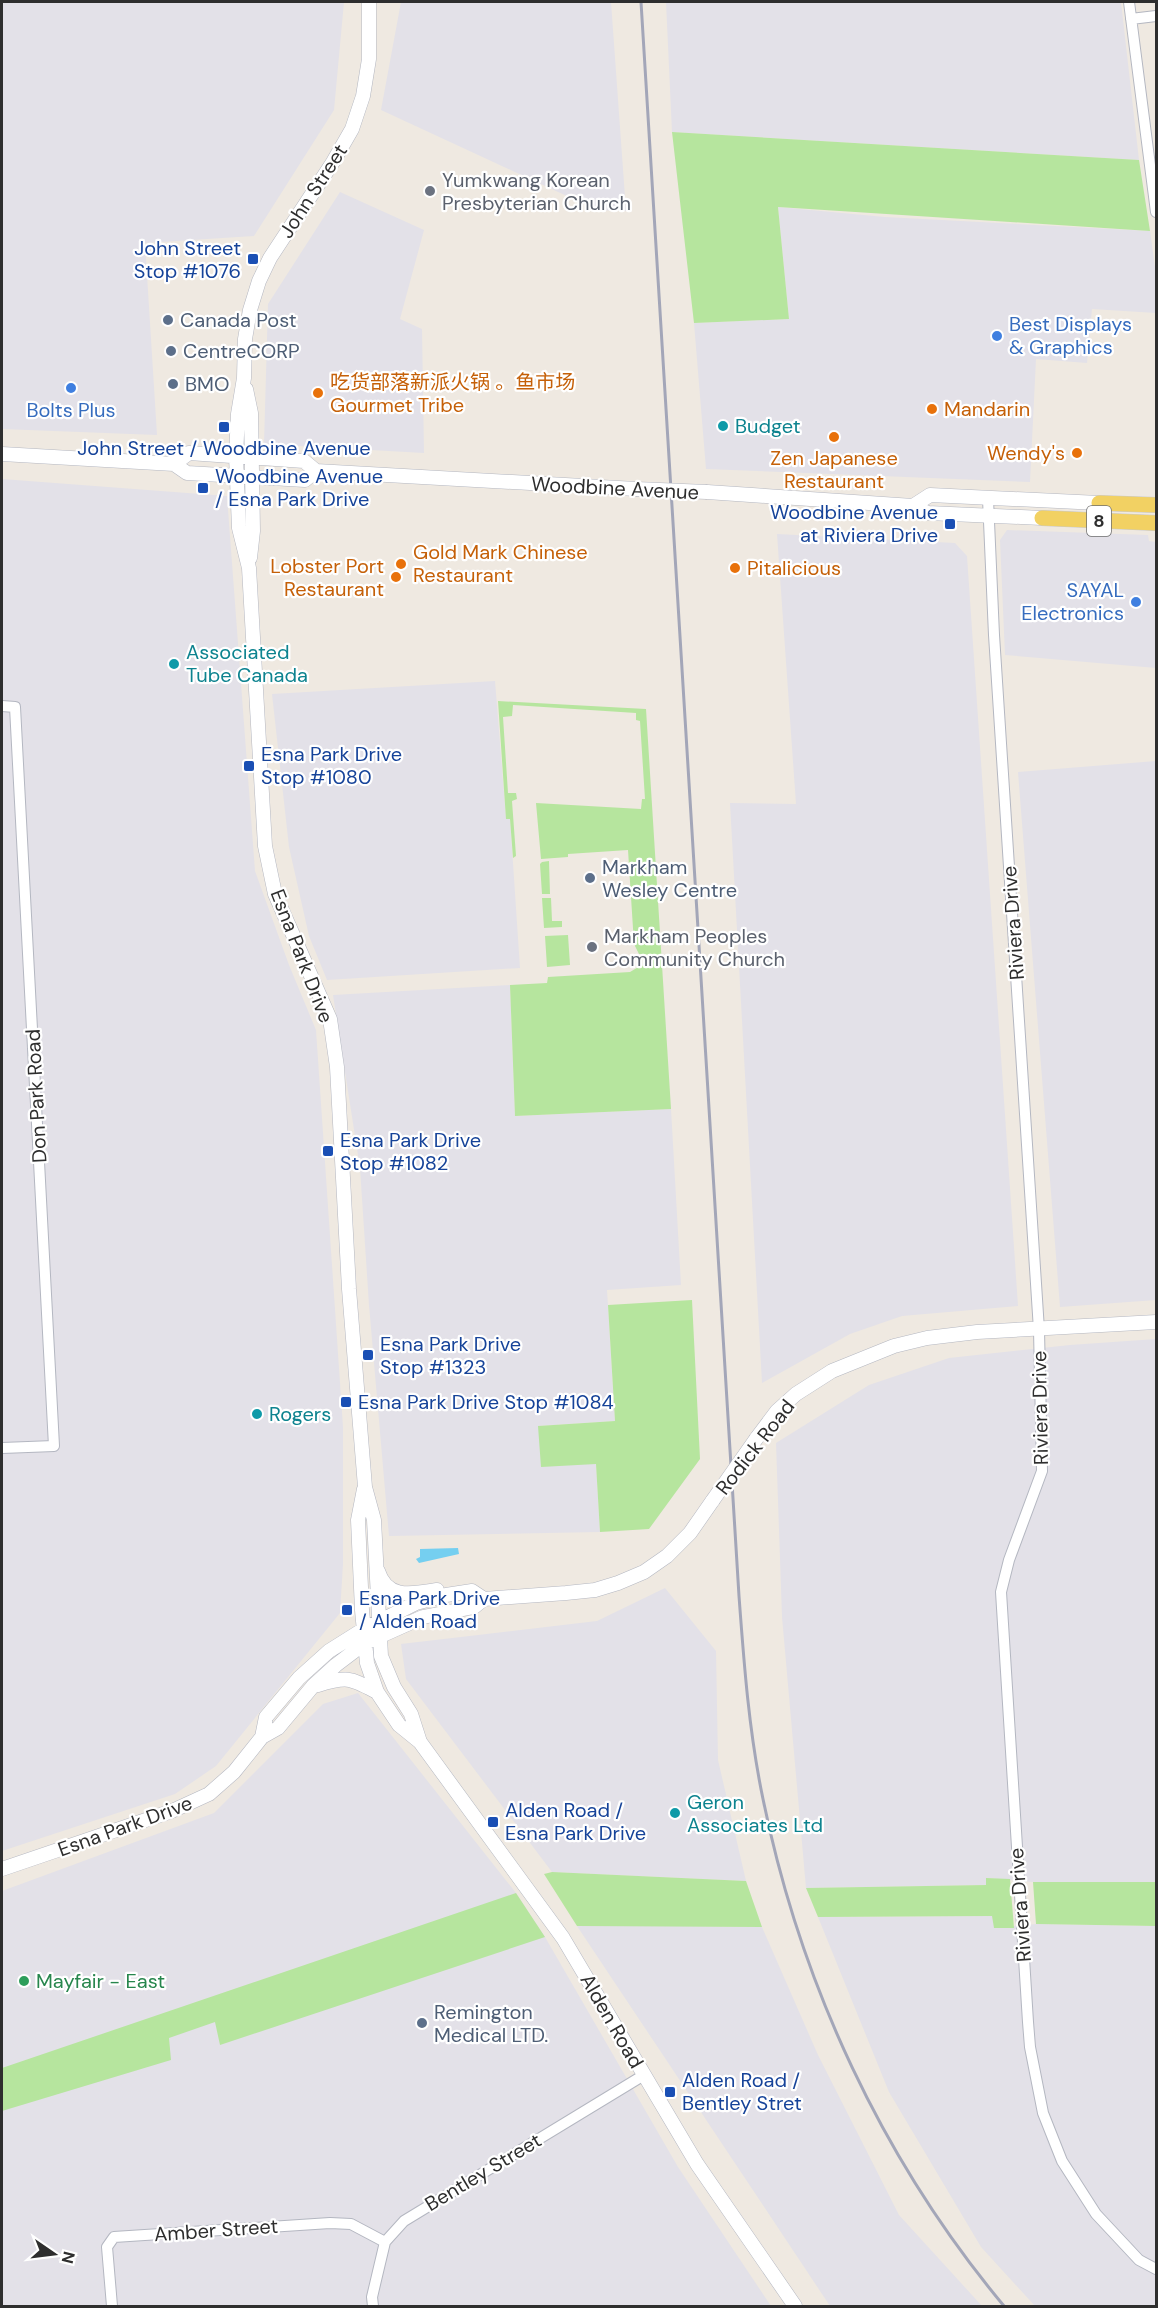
<svg xmlns="http://www.w3.org/2000/svg" width="1158" height="2308" font-family="'DM Sans','Noto Sans SC',sans-serif">
<style>
.industrial{fill:#e3e1e8}
.green{fill:#b6e59e}
.water{fill:#75cff0}
.lines{fill:none;stroke-linecap:round;stroke-linejoin:round}
.street-casing{stroke:#b4b7c1;stroke-width:12}
.secondary-casing{stroke:#b4b7c1;stroke-width:15}
.primary-casing{stroke:#c9c9c9;stroke-width:16}
.street{stroke:#fff;stroke-width:10}
.secondary{stroke:#fff;stroke-width:14}
.primary{stroke:#f2d163;stroke-width:15}
.rail{stroke:#a3a6b8;stroke-width:3}
.secondary-bridge-casing{stroke:#b4b7c1;stroke-width:15;stroke-linecap:butt}
.secondary-bridge{stroke:#fff;stroke-width:14}
.worship-dot{fill:#6b7280;stroke:#fff;stroke-width:2}
.transit-dot{fill:#1a4fb4;stroke:#fff;stroke-width:2}
.service-dot{fill:#5c6f8a;stroke:#fff;stroke-width:2}
.shop-dot{fill:#3f7fe0;stroke:#fff;stroke-width:2}
.food-dot{fill:#e8710a;stroke:#fff;stroke-width:2}
.culture-dot{fill:#0f9aa8;stroke:#fff;stroke-width:2}
.leisure-dot{fill:#2e9e5b;stroke:#fff;stroke-width:2}
.labels{text-anchor:middle;dominant-baseline:central;stroke-width:4.5;stroke-linejoin:round;paint-order:stroke}
.shield{fill:#fff;stroke:#6d6d6d;stroke-width:1.5}
.shield-label{font-size:18px;font-weight:bold;fill:#2e2e2e}
.worship-label{font-size:20px;fill:#5b616d;stroke:#fff;text-anchor:start}
.street-label{font-size:20px;fill:#2e2e2e;stroke:#fff}
.transit-label{font-size:20px;fill:#164399;stroke:#fff;text-anchor:start}
.service-label{font-size:20px;fill:#4e5e75;stroke:#fff;text-anchor:start}
.shop-label{font-size:20px;fill:#366cbe;stroke:#fff;text-anchor:start}
.food-label{font-size:20px;fill:#c56008;stroke:#fff;text-anchor:start}
.culture-label{font-size:20px;fill:#0d838f;stroke:#fff;text-anchor:start}
.leisure-label{font-size:20px;fill:#27864d;stroke:#fff;text-anchor:start}
</style>
<rect width="100%" height="100%" fill="#efe9e1"/>
<path class="industrial" d="M2,2H344L334,110L254,236L145,243L157,435L2,429Z
M401,2H611L626,211L597,210L381,110Z
M666,2H1121L1139,160L672,132Z
M340,192L424,230L400,319L422,329L424,453L264,444L268,304Z
M778,207L885,217L1150,231L1156,274V313L1092,309L1087,363L1036,359L1030,482L706,469L694,323L789,319Z
M2,479L227,496L255,871L289,965L316,1030L343,1427V1564L340,1613L216,1766L175,1794L2,1851Z
M1007,530L1148,535L1149,541L1156,542V668L1005,655L1000,540Z
M777,534L955,543L967,556L1018,1306L902,1316L850,1334L762,1383L730,803L796,804Z
M495,681L506,818H510L520,968L327,980L309,936L289,847L272,694Z
M1156,761V1300L1060,1307L1018,772Z
M510,985L515,1116L671,1109L681,1285L607,1290L615,1421L538,1426L596,1463L600,1532L389,1536L369,1305L360,1168L333,995Z
M1156,1339V1882H1033L987,1878V1885L806,1888L782,1617L776,1443L869,1385L949,1358L1070,1345Z
M665,1588L716,1651L718,1760L746,1881L552,1872L406,1679L401,1644L597,1621Z
M358,1693L516,1893L545,1937L678,2167L771,2306H2V1891L214,1813L323,1704Z
M993,1916L995,1928L1036,1924L1156,1926V2306H1035L981,2247L889,2092L818,1917Z
M605,1925L762,1927L818,2055L899,2215L982,2306H830L577,1926Z"/>
<path class="green" d="M672,132L1139,160L1150,231L778,207L789,319L694,323Z
M498,701L646,709L671,1109L515,1116L510,985L547,983L548,977L630,972L640,966L649,965V955L639,954L634,944L628,850L568,854V857L541,859L536,803L641,809L642,799H645L640,721L636,720V713L513,705L512,716L503,717L508,793H516L517,799L512,801L516,856L513,858L510,819H506Z
M549,861L550,894H542L540,864L542,862Z
M542,898H551L552,921H562V927L544,928Z
M568,935L570,965L547,967L545,936Z
M692,1300L700,1459L649,1529L600,1532L596,1464L541,1467L538,1426L615,1421L608,1305Z
M552,1872L746,1881L762,1927L577,1926L544,1874Z
M986,1878L1010,1879L1014,1928H994L992,1916L818,1917L806,1888L986,1885Z
M1033,1882H1156V1926L1036,1924Z
M516,1893L545,1937L220,2045L215,2022L169,2038L171,2060L2,2111V2068Z"/>
<path class="water" d="M458,1548L459,1554L419,1563L416,1559L420,1557V1549Z"/>
<g class="lines">
<g class="street-casing">
<path id="street" d="M1129,2L1156,212
M1131,19L1156,16
M988,499L994,635L1039,1330L1042,1471L1009,1560L1001,1592L1028,2022L1030,2047L1043,2113L1062,2161L1096,2214L1139,2260L1156,2269
M2,706L15,707L54,1446L2,1448
M112,2306L107,2247L114,2237L330,2223L351,2224L385,2242
M373,2306L372,2297L385,2242L404,2221L644,2075"/>
</g>
<g class="secondary-casing">
<path id="secondary" d="M369,2V59L363,96L352,129L333,162L270,258L259,281L250,310L245,339L244,378L238,414L236,456L239,528L249,568L265,846L275,894L330,1019L337,1067L349,1289L365,1487L374,1520L381,1656L394,1687L411,1714L420,1742
M246,389L251,413L253,531L250,558
M2,454L174,464L187,473L305,480L316,471
M174,464L189,453L304,461L316,471L636,489
M707,492L913,506L928,513L1042,518
M913,506L930,495L1099,503
M756,1439L777,1411L796,1394L832,1371L894,1346L927,1338L977,1332L1156,1322
M364,1489L358,1520L362,1610L367,1663L377,1692L399,1725L420,1742L563,1938L697,2164L795,2306
M378,1571C387,1600 412,1594 437,1590
M318,1685C348,1676 350,1678 377,1692
M262,1737L266,1717L299,1678L329,1651L364,1629L416,1603L446,1595L472,1591L484,1599L566,1593L595,1590L618,1583L644,1572L667,1556L690,1533L713,1500
M2,1869L172,1811L209,1794L234,1772L262,1737L278,1728L313,1686L336,1665L365,1643L423,1617L474,1607L484,1599"/>
</g>
<g class="primary-casing">
<path id="primary" d="M1099,503L1156,505
M1042,518L1156,523"/>
</g>
<use href="#street" class="street"/>
<use href="#secondary" class="secondary"/>
<use href="#primary" class="primary"/>
<path class="rail" d="M641,2L739,1596C744,1664 749,1732 763,1799C801,1985 883,2161 1004,2306"/>
<g class="secondary-bridge-casing">
<path id="secondary-bridge" d="M636,489L707,492
M713,1500L756,1439"/>
</g>
<use href="#secondary-bridge" class="secondary-bridge"/>
</g>
<g class="worship-dot">
<circle cx="430" cy="191" r="6"/>
<circle cx="592" cy="947" r="6"/>
</g>
<g class="transit-dot">
<rect x="247" y="253" width="12" height="12" rx="3"/>
<rect x="218" y="421" width="12" height="12" rx="3"/>
<rect x="197" y="482" width="12" height="12" rx="3"/>
<rect x="944" y="518" width="12" height="12" rx="3"/>
<rect x="243" y="760" width="12" height="12" rx="3"/>
<rect x="322" y="1145" width="12" height="12" rx="3"/>
<rect x="362" y="1349" width="12" height="12" rx="3"/>
<rect x="340" y="1396" width="12" height="12" rx="3"/>
<rect x="341" y="1604" width="12" height="12" rx="3"/>
<rect x="487" y="1816" width="12" height="12" rx="3"/>
<rect x="664" y="2086" width="12" height="12" rx="3"/>
</g>
<g class="service-dot">
<circle cx="168" cy="320" r="6"/>
<circle cx="171" cy="351" r="6"/>
<circle cx="173" cy="384" r="6"/>
<circle cx="590" cy="878" r="6"/>
<circle cx="422" cy="2023" r="6"/>
</g>
<g class="shop-dot">
<circle cx="997" cy="336" r="6"/>
<circle cx="71" cy="388" r="6"/>
<circle cx="1136" cy="602" r="6"/>
</g>
<g class="food-dot">
<circle cx="318" cy="393" r="6"/>
<circle cx="932" cy="409" r="6"/>
<circle cx="834" cy="437" r="6"/>
<circle cx="1077" cy="453" r="6"/>
<circle cx="401" cy="564" r="6"/>
<circle cx="735" cy="568" r="6"/>
<circle cx="396" cy="577" r="6"/>
</g>
<g class="culture-dot">
<circle cx="723" cy="426" r="6"/>
<circle cx="174" cy="664" r="6"/>
<circle cx="257" cy="1414" r="6"/>
<circle cx="675" cy="1813" r="6"/>
</g>
<circle class="leisure-dot" cx="24" cy="1981" r="6"/>
<g class="labels">
<rect class="shield" x="1087" y="506" width="24" height="30" rx="4.5"/>
<g class="shield-label">
<text x="1099" y="521">8</text>
</g>
<g class="worship-label">
<text x="442" y="180">Yumkwang Korean<tspan x="442" dy="23">Presbyterian Church</tspan></text>
<text x="604" y="936">Markham Peoples<tspan x="604" dy="23">Community Church</tspan></text>
</g>
<g class="street-label">
<text transform="translate(313 191) rotate(-57)">John Street</text>
<text transform="translate(615 488) rotate(3)">Woodbine Avenue</text>
<text transform="translate(1013 923) rotate(-94)">Riviera Drive</text>
<text transform="translate(302 956) rotate(69)">Esna Park Drive</text>
<text transform="translate(36 1096) rotate(-93)">Don Park Road</text>
<text transform="translate(1040 1408) rotate(-91)">Riviera Drive</text>
<text transform="translate(755 1447) rotate(-52)">Rodick Road</text>
<text transform="translate(125 1826) rotate(-20)">Esna Park Drive</text>
<text transform="translate(1020 1905) rotate(-94)">Riviera Drive</text>
<text transform="translate(612 2021) rotate(60)">Alden Road</text>
<text transform="translate(483 2172) rotate(-31)">Bentley Street</text>
<text transform="translate(216 2230) rotate(-4)">Amber Street</text>
</g>
<g class="transit-label">
<text x="241" y="248" text-anchor="end">John Street<tspan x="241" dy="23">Stop #1076</tspan></text>
<text x="224" y="448" text-anchor="middle">John Street / Woodbine Avenue</text>
<text x="215" y="476">Woodbine Avenue<tspan x="215" dy="23">/ Esna Park Drive</tspan></text>
<text x="938" y="512" text-anchor="end">Woodbine Avenue<tspan x="938" dy="23">at Riviera Drive</tspan></text>
<text x="261" y="754">Esna Park Drive<tspan x="261" dy="23">Stop #1080</tspan></text>
<text x="340" y="1140">Esna Park Drive<tspan x="340" dy="23">Stop #1082</tspan></text>
<text x="380" y="1344">Esna Park Drive<tspan x="380" dy="23">Stop #1323</tspan></text>
<text x="358" y="1402">Esna Park Drive Stop #1084</text>
<text x="359" y="1598">Esna Park Drive<tspan x="359" dy="23">/ Alden Road</tspan></text>
<text x="505" y="1810">Alden Road /<tspan x="505" dy="23">Esna Park Drive</tspan></text>
<text x="682" y="2080">Alden Road /<tspan x="682" dy="23">Bentley Stret</tspan></text>
</g>
<g class="service-label">
<text x="180" y="320">Canada Post</text>
<text x="183" y="351">CentreCORP</text>
<text x="185" y="384">BMO</text>
<text x="602" y="867">Markham<tspan x="602" dy="23">Wesley Centre</tspan></text>
<text x="434" y="2012">Remington<tspan x="434" dy="23">Medical LTD.</tspan></text>
</g>
<g class="shop-label">
<text x="1009" y="324">Best Displays<tspan x="1009" dy="23">&amp; Graphics</tspan></text>
<text x="71" y="410" text-anchor="middle">Bolts Plus</text>
<text x="1124" y="590" text-anchor="end">SAYAL<tspan x="1124" dy="23">Electronics</tspan></text>
</g>
<g class="food-label">
<text x="330" y="382">吃货部落新派火锅 。鱼市场<tspan x="330" dy="23">Gourmet Tribe</tspan></text>
<text x="944" y="409">Mandarin</text>
<text x="1065" y="453" text-anchor="end">Wendy's</text>
<text x="834" y="458" text-anchor="middle">Zen Japanese<tspan x="834" dy="23">Restaurant</tspan></text>
<text x="413" y="552">Gold Mark Chinese<tspan x="413" dy="23">Restaurant</tspan></text>
<text x="384" y="566" text-anchor="end">Lobster Port<tspan x="384" dy="23">Restaurant</tspan></text>
<text x="747" y="568">Pitalicious</text>
</g>
<g class="culture-label">
<text x="735" y="426">Budget</text>
<text x="186" y="652">Associated<tspan x="186" dy="23">Tube Canada</tspan></text>
<text x="269" y="1414">Rogers</text>
<text x="687" y="1802">Geron<tspan x="687" dy="23">Associates Ltd</tspan></text>
</g>
<g class="leisure-label">
<text x="36" y="1981">Mayfair - East</text>
</g>
</g>
<rect width="1158" height="2308" fill="none" stroke="#2e2e2e" stroke-width="6"/>
<g transform="translate(54 2254) rotate(104)" stroke="#ffffff" stroke-width="4.5" paint-order="stroke">
<path d="M0-4.5L10 22L0 15L-10 22Z" fill="#2e2e2e"/>
<text y="-9" font-size="16" font-weight="bold" text-anchor="middle" fill="#2e2e2e">N</text>
</g>
</svg>
